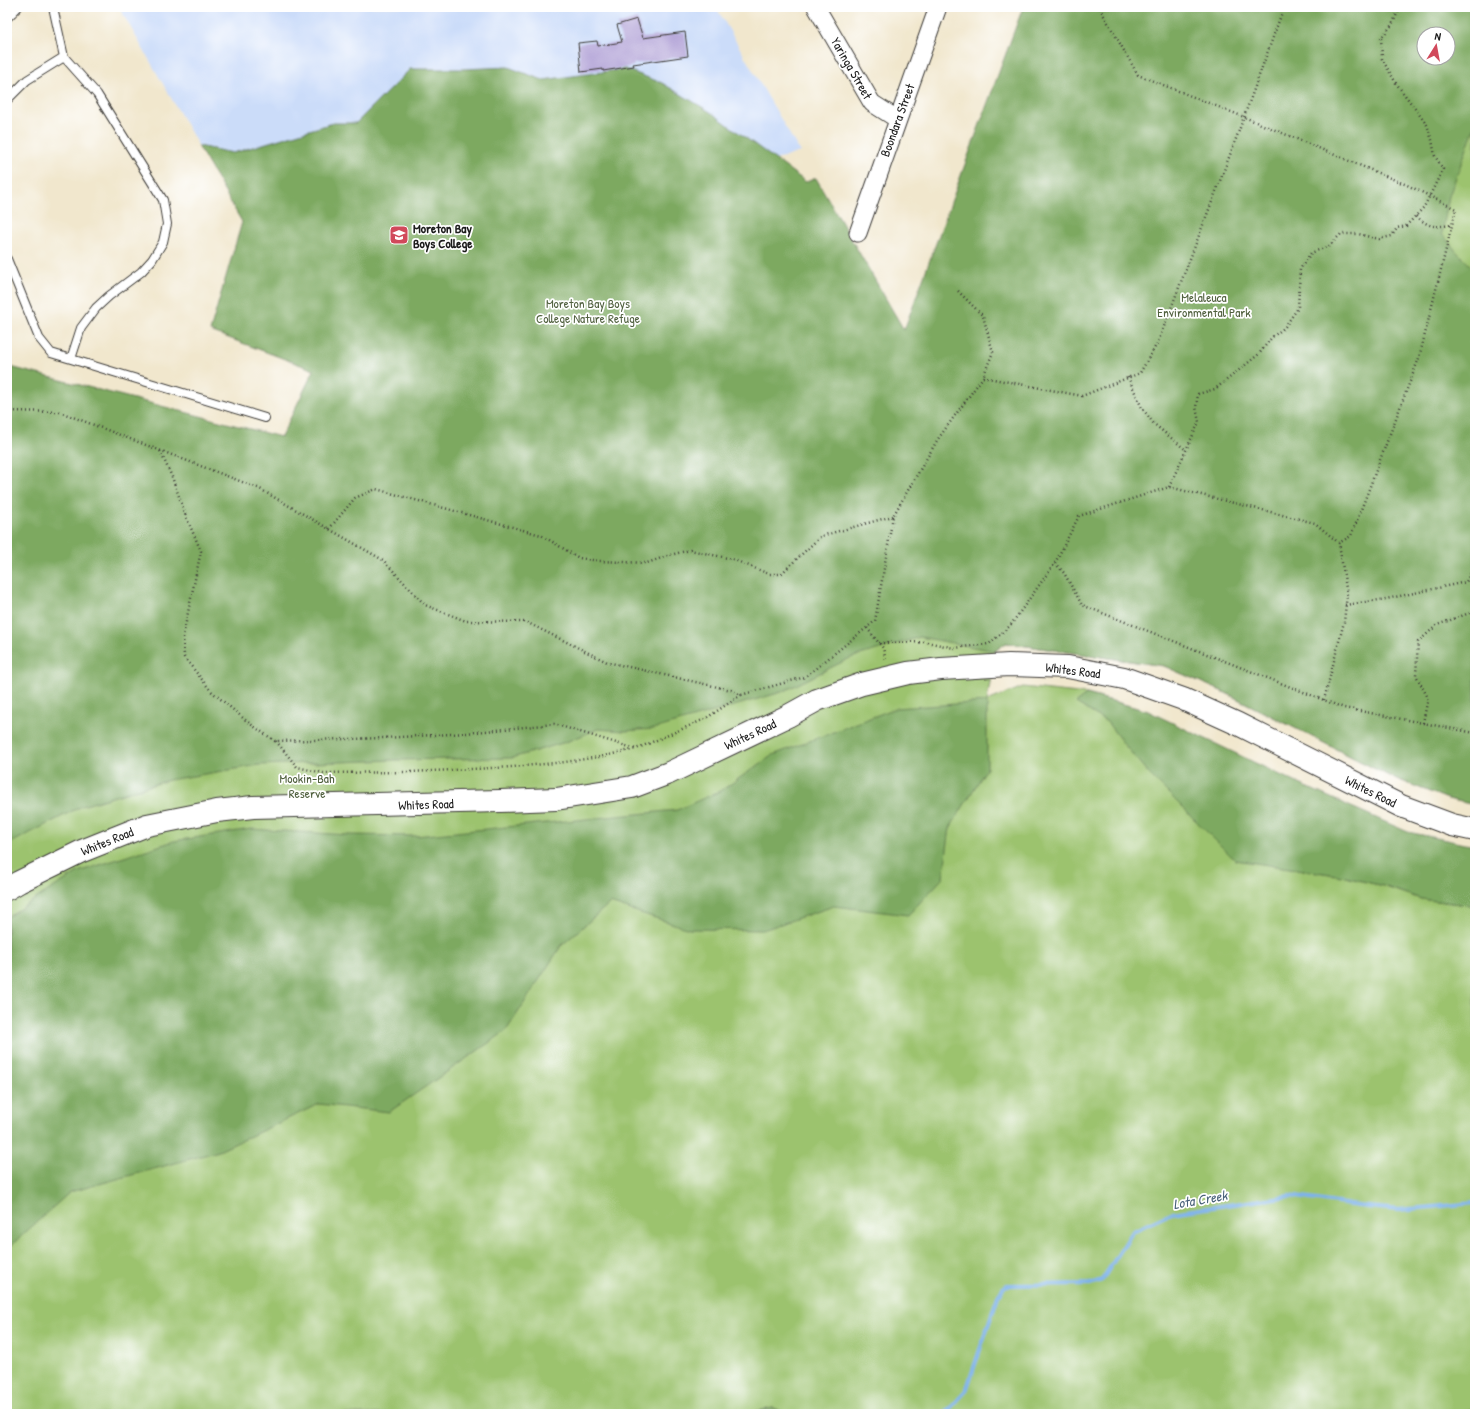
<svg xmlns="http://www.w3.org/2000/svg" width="1482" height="1421" font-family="'Patrick Hand',sans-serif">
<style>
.built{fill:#cbdcf9}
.green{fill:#9cc36e;stroke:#5c7045;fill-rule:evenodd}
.forest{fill:#7da961;stroke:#4c623e;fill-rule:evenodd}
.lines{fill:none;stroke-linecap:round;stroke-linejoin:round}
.stream{stroke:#7eb2eb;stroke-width:4}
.building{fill:#b4a5d8}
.lane-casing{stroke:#3c3a37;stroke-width:10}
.street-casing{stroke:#3c3a37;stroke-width:19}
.secondary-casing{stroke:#3c3a37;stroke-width:24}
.path{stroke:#3c3a37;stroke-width:2.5;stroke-dasharray:1 3;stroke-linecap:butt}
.lane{stroke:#fff;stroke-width:8}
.street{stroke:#fff;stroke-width:17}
.secondary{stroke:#fff;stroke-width:22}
.labels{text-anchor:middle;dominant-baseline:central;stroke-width:3.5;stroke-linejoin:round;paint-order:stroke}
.street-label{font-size:13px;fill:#1c1c1c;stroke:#fff}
.poi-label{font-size:13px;font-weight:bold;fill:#1c1c1c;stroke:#fff;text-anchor:start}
.park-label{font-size:13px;fill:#4f5f3d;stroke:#fff}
.water-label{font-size:14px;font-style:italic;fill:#486079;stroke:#fff}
</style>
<rect width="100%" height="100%" fill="#fff"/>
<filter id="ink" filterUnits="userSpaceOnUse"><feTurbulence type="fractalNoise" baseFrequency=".025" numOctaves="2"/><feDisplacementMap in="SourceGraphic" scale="8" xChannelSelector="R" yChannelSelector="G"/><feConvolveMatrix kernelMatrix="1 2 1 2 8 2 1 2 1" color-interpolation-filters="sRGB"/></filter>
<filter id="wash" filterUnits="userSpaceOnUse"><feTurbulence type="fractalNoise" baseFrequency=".012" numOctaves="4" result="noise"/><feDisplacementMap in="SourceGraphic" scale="16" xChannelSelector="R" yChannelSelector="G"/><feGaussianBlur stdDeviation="0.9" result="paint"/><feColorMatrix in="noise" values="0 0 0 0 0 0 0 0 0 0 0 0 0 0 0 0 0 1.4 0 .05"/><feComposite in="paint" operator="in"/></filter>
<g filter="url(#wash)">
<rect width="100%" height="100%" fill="#f1e7cd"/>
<path class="built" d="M119,7H716L800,152L297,318Z"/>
<path class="green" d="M1023,7H1475V805L1448,799L1389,776L1226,693L1164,666L1006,643L995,651L987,701L1023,687L1087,694L1148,711L1266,864L1337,875L1383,886L1421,899L1475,906V1410L1442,1414H789L773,1408L743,1414H7V389L400,500L951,411ZM1424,34H1448V58H1424Z"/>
<path class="forest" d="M1023,7H1475V126L1449,196L1442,234L1456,251L1475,270V805L1448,799L1389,776L1226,693L1164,666L1006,643L995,651L920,637L850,658L782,692L654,729L624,731L598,729L566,742L512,758L395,760L259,765L169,780L82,806L7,845V366L281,437L314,370L210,331L242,222L198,146L233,153L333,123H356L410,69H463L508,67L543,80L625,69L662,83L712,113L806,182L816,178L904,330ZM1424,34H1448V58H1424Z
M1087,694L1148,711L1295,782L1408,832L1475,846V906L1421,899L1383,886L1337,875L1235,860L1148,773L1123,743L1107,722L1076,703Z
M987,702V768L950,828L943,878L908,915L834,906L763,930L689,929L610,903L561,946L506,1031L389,1112L319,1104L219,1151L70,1192L7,1249V917L78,872L174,841L251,829L348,835L416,836L677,810L722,790L773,755L896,708Z
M773,1408L789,1414H743Z
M1475,1410V1414H1442Z"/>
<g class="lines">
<path class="stream" d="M945,1414L966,1391L998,1296L1003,1288L1007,1285L1090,1284L1102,1280L1133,1231L1172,1213L1289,1196L1358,1206L1399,1210L1475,1203"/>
</g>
<g id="blocks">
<path class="building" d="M637,19L643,38L685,32L688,56L633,64L634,66L603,71V69L581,72L578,43L597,41L598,46L622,42L617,25Z"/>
</g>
</g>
<g filter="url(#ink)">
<use href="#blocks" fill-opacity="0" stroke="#3c3a37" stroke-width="1"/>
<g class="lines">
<g class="lane-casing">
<path id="lane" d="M53,7L64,57L97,94L163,200L167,224L163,242L152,260L141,272L109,296L96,308L81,328L71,359L265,418
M7,18L18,7
M7,100L27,80L64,57
M7,259L39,338L51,353L71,359"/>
</g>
<g class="street-casing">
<path id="street" d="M816,7L872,103L897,119
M858,233L938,7"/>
</g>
<g class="secondary-casing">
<path id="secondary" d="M7,889L19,882L82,851L147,825L217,811L253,807L500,801L556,799L632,787L669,773L788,716L817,700L862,684L908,673L941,669L1009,665L1068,667L1124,678L1183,699L1238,724L1401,806L1452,825L1475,830"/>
</g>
<path class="path" d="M1416,216C1430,228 1434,227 1452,225
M958,291L983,316L993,352L983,377
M1128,377L1142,408L1154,424L1186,450
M7,411L60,412L258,488L383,560L425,605L466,621L526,622L607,662L731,690L741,695L805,677L875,621L893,516L938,439L983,377L1082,396L1140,373L1158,342L1233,147L1284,7
M160,451L172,477L187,519L201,551L183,636L184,657L211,691L249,723L275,741L384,738L466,733L554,724L636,749L705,719L741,695
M1169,487L1199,422L1196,407L1198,394L1215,389L1228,379L1259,354L1272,337L1284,328L1298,308L1300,269L1311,253L1329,246L1341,234H1358L1379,239L1392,236L1397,228L1406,226L1424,207L1443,169L1435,156L1432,140L1427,125L1396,83L1382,59L1381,38L1392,25L1400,7
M329,529L355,498L376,489L541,535L579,558L599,561L647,563L670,555L690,550L732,559L769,574H781L821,536L893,516
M1055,563L1064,573L1082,605L1344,708L1475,733
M1345,605L1386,599L1466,582L1475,565
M867,628L883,648L886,661
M879,643L927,642L954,648L989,644L1010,626L1055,563L1079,516L1169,487L1315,523L1339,543L1351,536L1419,358L1456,209L1407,185L1244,117L1138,75L1099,7
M1324,700L1344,622L1347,595L1339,543
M1423,723L1428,698L1416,675L1418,642L1437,625L1475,611
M276,741L297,767L323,773L411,772L513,767L565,762L599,757L636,749"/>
<use href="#lane" class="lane"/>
<use href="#street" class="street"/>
<use href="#secondary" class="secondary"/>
</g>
</g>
<defs>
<g id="school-square" transform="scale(1)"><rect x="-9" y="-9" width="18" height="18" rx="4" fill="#d1495b" stroke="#fff"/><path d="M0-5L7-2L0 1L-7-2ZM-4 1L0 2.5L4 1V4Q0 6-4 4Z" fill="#fff"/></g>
</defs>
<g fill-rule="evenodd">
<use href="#school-square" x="399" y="235"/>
</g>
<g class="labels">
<g class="street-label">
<text transform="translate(852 68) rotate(60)">Yaringa Street</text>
<text transform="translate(897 120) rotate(-70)">Boondara Street</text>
<text transform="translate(1073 670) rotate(7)">Whites Road</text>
<text transform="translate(750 734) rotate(-25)">Whites Road</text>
<text transform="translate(1371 791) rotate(26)">Whites Road</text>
<text transform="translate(426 804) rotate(-2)">Whites Road</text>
<text transform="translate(107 841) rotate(-22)">Whites Road</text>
</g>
<g class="poi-label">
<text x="413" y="228">Moreton Bay<tspan x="413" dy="15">Boys College</tspan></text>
</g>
<g class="park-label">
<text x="1204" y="297">Melaleuca<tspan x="1204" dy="15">Environmental Park</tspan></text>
<text x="588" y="303">Moreton Bay Boys<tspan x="588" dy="15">College Nature Refuge</tspan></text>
<text x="307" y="778">Mookin-Bah<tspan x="307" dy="15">Reserve</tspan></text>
</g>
<g class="water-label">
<text transform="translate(1200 1199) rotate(-10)">Lota Creek</text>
</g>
</g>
<rect width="1482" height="1421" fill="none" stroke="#fff" stroke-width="24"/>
<g transform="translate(1436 46) rotate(11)"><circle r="19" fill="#ffffff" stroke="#a4a4a4"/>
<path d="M0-3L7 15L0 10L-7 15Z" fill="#d1495b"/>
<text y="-6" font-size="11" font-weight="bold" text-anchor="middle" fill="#1c1c1c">N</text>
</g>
</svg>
